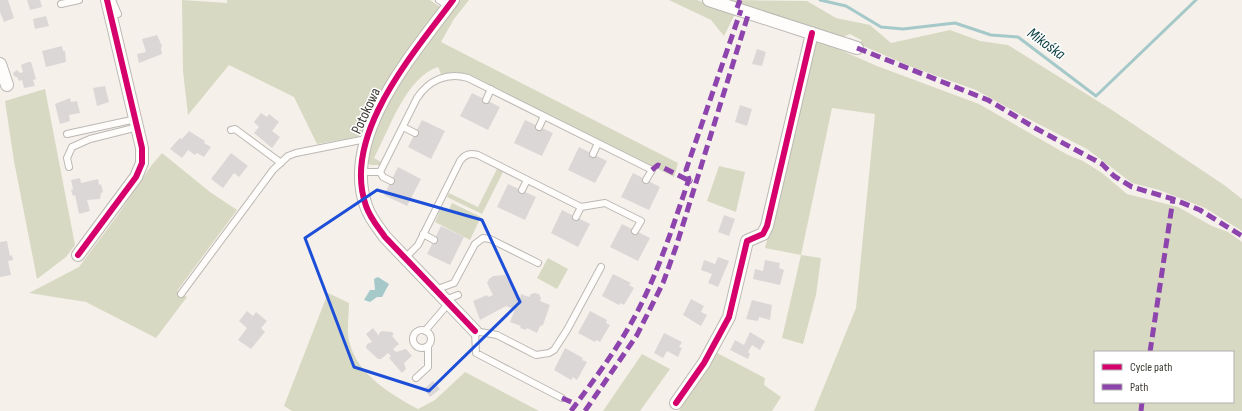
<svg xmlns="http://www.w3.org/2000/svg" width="1242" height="411" font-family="'Sofia Sans Condensed',sans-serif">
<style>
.green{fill:#d8d9c2;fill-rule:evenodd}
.water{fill:#a5c8c9}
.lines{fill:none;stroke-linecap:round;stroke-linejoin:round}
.stream{stroke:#a5c8c9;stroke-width:3}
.building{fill:#dbd7d6}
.lane-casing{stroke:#bcb8b3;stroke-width:8}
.street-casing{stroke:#bcb8b3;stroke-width:14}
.lane{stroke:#fefdfc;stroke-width:6}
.street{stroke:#fefdfc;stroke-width:12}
.quiet{stroke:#8e44ad;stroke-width:5;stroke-dasharray:10 5;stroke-linecap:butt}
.cycleway-casing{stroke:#fff;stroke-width:8}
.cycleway{stroke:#d6006c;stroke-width:6}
.marked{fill:none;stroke:#1d4ed8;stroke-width:3;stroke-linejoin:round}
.labels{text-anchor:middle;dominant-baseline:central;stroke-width:3;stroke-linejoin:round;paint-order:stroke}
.street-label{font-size:15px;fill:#3d3934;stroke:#fff}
.water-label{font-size:16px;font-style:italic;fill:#0d3f42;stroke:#fff}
</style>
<rect width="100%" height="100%" fill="#f5f0ea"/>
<path class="green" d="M182,0L227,3V0H430L440,7L363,136L317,144L294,97L229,65L188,115L183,71Z
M459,0H469L454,19L441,42L678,163L674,177L473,76L456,72L441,74L438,67C406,77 389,130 374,158L381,162L380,165H371L365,162L380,114L403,78Z
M669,0H697L735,14L724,36L711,20Z
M727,0L807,1L836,18L870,25L891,43L950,30L980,41L1008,45L1112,110L1224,185L1242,199V231L1205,208L1159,190L1132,183L1087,149L1021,115L976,90L912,67L861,45V40L850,34L841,38Z
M815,39L877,66L979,104L1068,155L1083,161L1102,173L1127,194L1178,207L1212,226L1228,232L1242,242V411H814L856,308L875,114L832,108L801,255L821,258L816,295L803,344L782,338L801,255L765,248L786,166ZM1095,352H1233V402H1095Z
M45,89L75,245L66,257L37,279L14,161L5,101Z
M162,153L210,192L237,210L177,291L187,297L156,338L86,302L29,293L79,267L117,216L151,166Z
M719,166L745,172L736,212L707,201Z
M497,169L503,172L482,214L447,197L449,193L478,207Z
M452,203L481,217L470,240L435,222L441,208L448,212Z
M548,258L568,269L557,289L537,278Z
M328,293L349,303C349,316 346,332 350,344C358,375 392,395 418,409L435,400L465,372L539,411H292L284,406Z
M717,353L765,378L764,385L781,397L772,411H679Z
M642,354L670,369L640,411H603Z"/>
<path class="water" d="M378,277L389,284L382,297H377L370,302L364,300L370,290H375L374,279Z"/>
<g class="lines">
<path class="stream" d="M820,0L846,6L881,27L903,29L955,23L991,35L1018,37L1096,96L1196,0"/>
</g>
<path class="building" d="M0,0H8L14,18L4,22L0,12Z
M27,0H40L42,7L30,10Z
M46,16L49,26L35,29L33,19Z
M157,35L162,46L161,48L162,54L139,63L137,54L146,52L142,39Z
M62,46L63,51H65L66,62L46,67L42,51Z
M757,49L766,52L762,66L752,64Z
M28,62H31L36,79L33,80L35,86L24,88L22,80L19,81L17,77L14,76L13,73L17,70L20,73L23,72L21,65Z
M105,86L109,102L97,106L93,88Z
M472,93L500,107L488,130L460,116Z
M70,98L71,102L77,101L80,113L69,115L70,121L60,124L55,104Z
M740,105L752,109L747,126L735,122Z
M261,113L267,117L269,114L279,122L272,131L280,137L272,148L254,133L259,127L254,122Z
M422,120L445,131L431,159L408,147Z
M525,120L553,133L542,156L514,143Z
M189,131L205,141L204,143L211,147L204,157L197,153L195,155L188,150L182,158L170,149L177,141L180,138L182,139Z
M579,147L607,161L595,183L568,170Z
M231,153L248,166L239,177L234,173L223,188L211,179Z
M398,167L421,179L407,206L384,195Z
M633,173L660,187L649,210L621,197Z
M80,178L81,183L98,179L99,185L101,184L103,192L101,193L100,199L87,200L90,211L79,214L75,195L73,196L71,190L73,189L71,180Z
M508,184L536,197L525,220L497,207Z
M562,210L590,224L578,247L551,233Z
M724,215L735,219L729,236L718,232Z
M622,224L650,238L638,261L610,247Z
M441,226L464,237L450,265L427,254Z
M7,241L10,256L12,255L13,260L8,261L11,275L0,277V242Z
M718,257L729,261L718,287L708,283L712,274L701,270L704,260L715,264Z
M765,260L780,263L779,268L784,270L780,285L753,279L755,269L763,271Z
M613,274L631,283L629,285L634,288L624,305L620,303L619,305L602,296Z
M505,275L516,296L520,298L521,294L529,297L531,294L535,293L539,294L541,298L540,301L550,305L543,325L540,326L537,333L527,328L526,330L520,328L521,326L510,322L515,309L506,306L480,320L473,301L487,295L488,297L493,295L487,283L489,279L493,276Z
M691,299L704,306L701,312L707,315L701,326L683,315Z
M752,300L772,305L770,320L759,317L758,321L746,319Z
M247,311L253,316L256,312L267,321L261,328L265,332L251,349L238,340L247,328L239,321Z
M590,311L607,320L606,323L610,325L600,342L596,340L595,342L578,333Z
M373,328L379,336V333L382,331L392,332L394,334L392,336L399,344L393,349L396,352L406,349L412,356L404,363L406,369L402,373L389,358L391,356L388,353L381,359H378L366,348L367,344L372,342L366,334Z
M750,332L765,341L760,350L752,345L748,352L750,354L748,359L730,350L735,340L744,345Z
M664,333L682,342L679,347L682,348L678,357L667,351L663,358L654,353Z
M565,348L583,358L582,360L587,362L577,380L573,377L571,380L554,370Z
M433,381L440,389L430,397L424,389Z"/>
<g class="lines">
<g class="lane-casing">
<path id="lane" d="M112,0L118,14
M439,0L448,6
M61,4L79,0
M486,100L491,89
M403,127L415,133
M539,127L544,116
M231,130L235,129L281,163
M67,134L136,119
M593,154L598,143
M69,167L67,158L72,147L90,139L138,127
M361,172H380L417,98C429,80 447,72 468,78L652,170L646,180
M380,172L383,177L391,181
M522,190L527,180
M576,217L581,207
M423,234L434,240
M405,258L418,245L460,161C465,154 470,153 478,155L581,207L605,203L641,221L635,231
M435,290L454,283L475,244L483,238L490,239L538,263
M181,294L273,170L288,156L296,153L366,139
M445,300L458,295
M413 339a9 9 0 1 1 18 0a9 9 0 1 1-18 0Z
M425,331L448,304
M416,378L428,367V346
M562,398L476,353L475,331L497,335L536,355L549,353L554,350L567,330L601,267"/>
</g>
<g class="street-casing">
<path id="street" d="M453,0C413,54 341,135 366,206C370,218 378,227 385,237L475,331
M709,0L857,48
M0,64L7,85
M78,255L136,177L142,163V148L107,0
M676,403L704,363L729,317L747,241L763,234L767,226L812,33"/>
</g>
<use href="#lane" class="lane"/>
<use href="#street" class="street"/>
<path class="quiet" d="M737,8L740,0
M857,48L988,100L1037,129L1102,164L1114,176L1132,187L1173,199L1200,210L1242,236
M652,170L658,165L692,182
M1150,352L1173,199
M562,398L576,404
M571,411C593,381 616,351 634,318C658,274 673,226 689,179L686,170L741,10
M585,411L637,335L663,283L676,247L749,12
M1141,411L1142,402"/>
<g class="cycleway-casing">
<path id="cycleway" d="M453,0C413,54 341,135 366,206C370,218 378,227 385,237L475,331
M78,255L136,177L142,163V148L107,0
M676,403L704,363L729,317L747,241L763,234L767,226L812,33"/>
</g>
<use href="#cycleway" class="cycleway"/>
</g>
<path class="marked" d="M377,190L482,220L520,302L429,391L354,367L305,238Z"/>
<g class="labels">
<g class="street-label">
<text transform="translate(366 111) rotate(-65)">Potokowa</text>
</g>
<g class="water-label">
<text transform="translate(1046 44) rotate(36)">Mikośka</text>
</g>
</g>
<rect x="1094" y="351" width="140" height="52" fill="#ffffff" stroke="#b1b0ae"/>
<rect x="1102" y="364" width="20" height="6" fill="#d6006c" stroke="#b1b0ae"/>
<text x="1130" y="371" font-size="12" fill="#3d3934">Cycle path</text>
<rect x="1102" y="384" width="20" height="6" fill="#8e44ad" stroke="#b1b0ae"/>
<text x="1130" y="391" font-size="12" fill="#3d3934">Path</text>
</svg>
